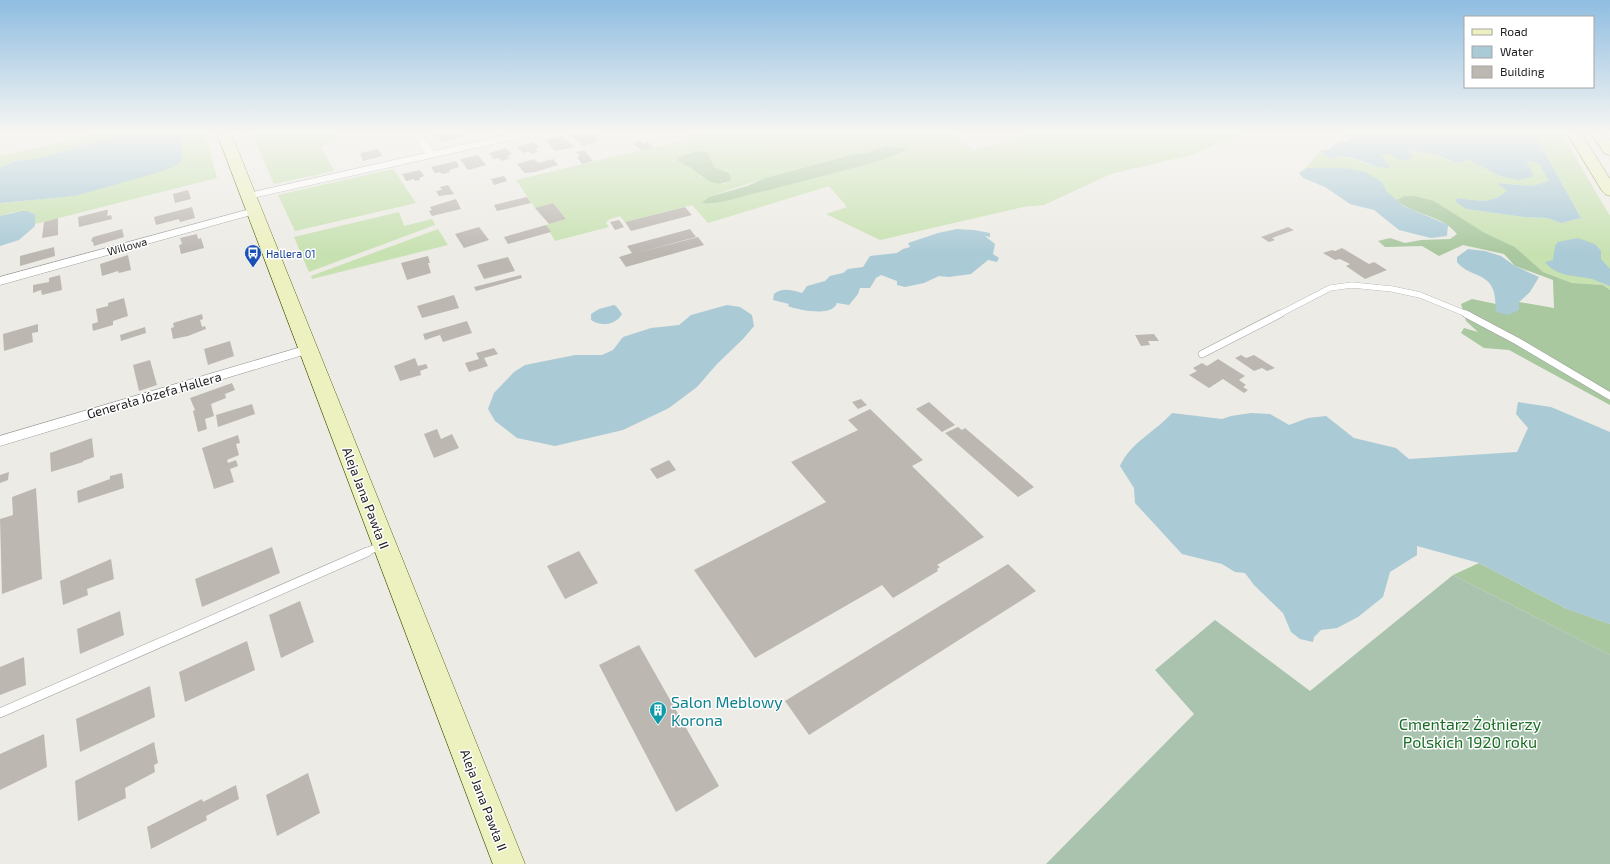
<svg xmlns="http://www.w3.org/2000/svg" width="1610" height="864" font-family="'Exo 2',sans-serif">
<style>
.grass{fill:#c7e1b1;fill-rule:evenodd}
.forest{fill:#a9c89f}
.cemetery{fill:#a9c3ae}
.water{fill:#aacad6}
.building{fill:#bdb7b2}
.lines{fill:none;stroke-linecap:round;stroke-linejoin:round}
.lane-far2-casing{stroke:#9f9f9f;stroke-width:6}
.lane-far1-casing{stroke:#9f9f9f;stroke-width:8}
.lane-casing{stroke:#9f9f9f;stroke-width:10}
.street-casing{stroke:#9f9f9f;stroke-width:1}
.secondary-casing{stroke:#5a6712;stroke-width:1}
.lane-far2{stroke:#fff;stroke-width:5.5}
.lane-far1{stroke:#fff;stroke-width:7}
.lane{stroke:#fff;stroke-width:9}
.street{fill:#fff;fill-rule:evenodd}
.secondary{fill:#edf1bf;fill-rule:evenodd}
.labels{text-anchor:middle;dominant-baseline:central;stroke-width:3;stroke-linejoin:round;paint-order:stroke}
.far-street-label{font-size:11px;fill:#1e1e1e;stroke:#fff}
.far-transit-label{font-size:11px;fill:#164399;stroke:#fff;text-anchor:start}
.street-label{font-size:13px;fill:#1e1e1e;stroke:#fff}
.near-culture-label{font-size:16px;fill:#0d838f;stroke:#fff;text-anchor:start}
.near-park-label{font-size:16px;fill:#196e24;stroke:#fff}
</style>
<rect width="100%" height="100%" fill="#edebe5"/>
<path class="grass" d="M102,133H125L62,152L35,159L16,161L0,168V156Z
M181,133H205L217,178L35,224V214C25,208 11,212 0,216V203L75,196L182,161Z
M252,133H334L339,142L321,146L334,171L274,184Z
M713,133H951L973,150L1035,133H1242L1191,155L1111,174L1044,205L1023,207L880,240L826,214L847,207L829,186L708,223L692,205L625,222L620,216L608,220L606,223L609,227L555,241L546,225L566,219L553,203L535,208L516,180ZM891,145L908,149L880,161L766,191L752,193L733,199L709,197C757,180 805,167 854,154L866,153ZM709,157L714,167L729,173L731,177L730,181L724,184L701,177L696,171L678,160Z
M1534,133H1561L1610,216V290L1603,285L1572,283L1543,272L1515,247L1483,232L1460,218L1404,196L1396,200L1387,192L1382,182L1346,168H1306L1319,151L1331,159C1347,152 1361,163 1377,167C1381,168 1385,168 1389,168L1380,155L1410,150L1435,155L1458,163L1469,160L1498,175L1525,161L1539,163L1550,181L1532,186L1498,183L1508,191C1491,204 1478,201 1458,198L1466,209L1524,217L1547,218L1561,223L1581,218Z
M393,169L416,203L295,231L278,195Z
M399,212L404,226L432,219L435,225L309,272L294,237Z
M438,229L448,245L312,279L311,276Z"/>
<path class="forest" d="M888,145L909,149L880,161L766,191C744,194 725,205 702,203L709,197L747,186L766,178L854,154L866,153Z
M699,151L708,153L714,167L729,173L731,177L730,181C715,187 708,181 696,172C691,167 683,164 677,160L681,156Z
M1404,196H1414L1434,201L1483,232L1515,247L1543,272L1572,283L1603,285L1610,290V405L1509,350L1484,348L1461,333L1464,328L1478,332L1466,321L1461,304L1472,299L1496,304L1497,312L1519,302L1554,308L1553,280L1515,266L1504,254L1463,245L1439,256L1422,246L1385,247L1378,241L1390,238L1405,243L1421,240L1450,239L1457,234C1442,215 1414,215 1396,200Z
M1479,563L1565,608L1610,624V655L1453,575Z"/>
<path class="cemetery" d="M1453,575L1610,655V864H1046L1194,714L1155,670L1215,620L1310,691Z"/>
<path class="water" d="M125,133H181L182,161L173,167L160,172L75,196L0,203V168L16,161L35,159L62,152Z
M1345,133H1534L1581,218L1561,223L1547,218L1524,217L1466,209L1455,201L1458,198C1477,201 1492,204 1507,191L1497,183L1532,186L1549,181L1539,163L1526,161L1534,176L1518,180L1498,175L1469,160L1458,163L1436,155L1411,150L1412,158L1400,161L1389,154L1381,155L1390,168C1386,168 1381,168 1377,167C1362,162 1347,152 1331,159L1319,151L1329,149L1340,141H1349L1352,137Z
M1306,168H1346L1365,172L1382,182L1387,192L1404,206L1448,225L1447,236L1431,238L1399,230L1374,210L1350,204L1325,187L1303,178L1299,173Z
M21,211H27L35,214V226L19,240L0,246V216Z
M957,229L974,230L990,233V237L985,236L995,244L993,254L999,258L997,262L988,260L971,274L949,277L939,276L924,283L905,287L897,285V281L881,275L876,278L870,288H860L858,294L849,305L837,303C836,305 835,307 833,308C825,315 798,310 788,306L789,304L773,300L774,294C782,287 792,290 802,293L807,286L825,281L830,276L843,273L848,269L863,267L870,256L897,253L903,249L910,247L908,243L938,233Z
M1578,238L1595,244L1601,251V259L1610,269V286C1604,284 1598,281 1592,279C1575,275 1558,278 1545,262L1553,260L1555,246L1558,242Z
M1468,249L1485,251L1501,256L1515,266L1539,277L1530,292L1519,302V310L1508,315L1496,312C1495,292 1495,282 1475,274C1468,271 1463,269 1457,262V257Z
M614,305L616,306L622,314C616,325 601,327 591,320V314L599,309Z
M727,305L740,307L752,315L754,326L743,339L717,364L697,387L669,408L623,430L555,446L517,438L495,421L488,409L494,393L514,372L525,365L575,355H602L613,350L623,337L651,328L679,325L691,315Z
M1518,402L1551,407L1610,432V624L1567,609L1479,563L1417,546V555L1390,572L1383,597L1358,617L1337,628L1321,630L1314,637L1313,642L1300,639L1291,632L1283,613L1254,585L1245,573L1235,572L1222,564L1182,554L1135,503L1134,488L1120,466C1132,441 1154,433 1172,413L1222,419L1231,416L1251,413L1270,414L1289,425L1308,418L1326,416L1354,438L1396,448L1409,459L1517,452L1528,428L1516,414Z"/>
<path class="building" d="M442,133H462L465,136L442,142L436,134Z
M577,133H592L599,141L583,146L571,135Z
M687,133H697L700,136L693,138Z
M561,136L568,141L574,147L555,151L545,140Z
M640,141L643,144L648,142L653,147L641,150L633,143Z
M534,142L539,148L535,149L538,152L531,154L529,151L523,153L517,147Z
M506,148L512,154L507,156L510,158L502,161L499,158L494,159L489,153Z
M378,149L382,156L363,161L360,153Z
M584,150L593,161L582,164L577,157L580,156L576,152Z
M478,155L486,165L468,170L460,159Z
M534,159L538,163L553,159L558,165L535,172L525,173L517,164Z
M456,161L459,167L449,170L450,172L442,174L440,172L435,173L431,167Z
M420,170L424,176L419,178L420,180L415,181L414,179L406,181L402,174Z
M504,176L507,181L494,185L491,179Z
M448,185L454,194L439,196L436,191L442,190L440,187Z
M188,190L191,199L175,203L173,194Z
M527,197L531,203L497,211L494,205Z
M456,199L461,209L432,216L429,211L432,210L430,207Z
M553,203L566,219L549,224L535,208Z
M192,207L195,218L180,222L179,219L156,225L154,217Z
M685,207L692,215L631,231L625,222Z
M106,210H108L107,216L111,215L112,219L79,227L78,217Z
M58,218V235L42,238L44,222Z
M619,220L624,227L615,230L610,222Z
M546,225L551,232L508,244L504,237Z
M479,227L489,240L464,248L455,234Z
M1288,227L1294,230L1272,238L1275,240L1269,242L1261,237Z
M122,229L124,237L94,246L93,242L91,241L93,237Z
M690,229L696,237L633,254L698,237L704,245L626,267L619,257L632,253L627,246Z
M197,234L198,239L201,238L204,248L181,254L179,245L182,244L180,238Z
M54,247L55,256L20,266V256Z
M1342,248L1369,264L1374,262L1387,270L1365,279L1346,266L1350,264L1340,259L1335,260L1323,253L1332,250L1335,251Z
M128,255L131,270L119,273L118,271L102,276L100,264Z
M428,256L430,263H428L431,273L407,280L401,263Z
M508,257L515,271L484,279L477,265Z
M60,275L62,290L42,295L41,290L33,293V285L49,282V278Z
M521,275L522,278L476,291L474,287Z
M454,295L459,308L422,318L417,306Z
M124,298L128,316L113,321V325L93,331L92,324L98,322L96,309L108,306V303Z
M202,314L203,319L200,320L202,327L205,326L206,329L188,336L173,339L171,328L174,327L173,323Z
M467,321L472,333L443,342L440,335L425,340L423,334Z
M38,324V332L32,333L33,342L4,351L3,334Z
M145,327L146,333L121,341L120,335Z
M1154,334L1159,341H1148L1150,345L1141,346L1135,335Z
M230,341L234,356L208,365L204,349Z
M494,348L498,354L484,358L488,366L469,372L465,363L479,359L476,353Z
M1241,355L1246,358L1254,355L1275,368L1267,371L1262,368L1254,371L1235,358Z
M415,358L418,366L426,364L428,368L420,371L421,375L400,381L394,366Z
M1218,359L1245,376L1239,380L1246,385L1243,387L1248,390L1244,393L1223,379L1209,388L1189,375L1197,371L1193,368L1202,363L1207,366Z
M150,360L157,385L139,391L133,365Z
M232,383L235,390L225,394L226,398L211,404L214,416L205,419L207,429L198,432L193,411L195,410L190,398Z
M861,399L867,405L858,409L852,402Z
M929,402L955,425L942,432L916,409Z
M252,404L255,414L218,427L216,415Z
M870,409L923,460L912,466L984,537L937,565L940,567L937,569L938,571L893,598L882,585L755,658L694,570L826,502L791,462L858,430L848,420Z
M958,427L962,430L965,428L1034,487L1018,497L945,433Z
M437,429L441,439L452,434L459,448L434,458L424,434Z
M238,435L240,443L236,444L239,455L227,460L228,463L236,460L238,466L230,469L234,482L214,489L202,448Z
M92,438L94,457L83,461V462L51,472L50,453Z
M669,460L676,470L657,479L650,469Z
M9,472L8,480L0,483V475Z
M122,473L124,488L78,503L77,491L110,479V476Z
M36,488L42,579L2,594L0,519L13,515L12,497Z
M272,547L280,573L202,607L195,579Z
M579,551L598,583L565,599L547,566Z
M111,559L114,579L87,589L88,595L63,605L60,581Z
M1008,564L1036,591L809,735L785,701Z
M300,601L314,642L281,658L269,615Z
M120,611L124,635L80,654L77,629Z
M247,641L255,670L185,702L179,672Z
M639,645L719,786L676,812L599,665Z
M24,657L26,685L0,695V667Z
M150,686L155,717L80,752L76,719Z
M44,734L47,767L0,790V754Z
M154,742L158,763L154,765L155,772L125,788L126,798L78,821L75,781Z
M308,773L320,813L277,836L266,795Z
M236,785L239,799L206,816L207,820L151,849L147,827L202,799L203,802Z"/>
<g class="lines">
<g class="lane-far2-casing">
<path id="lane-far2" d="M1278,315L1330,288L1352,285L1392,289L1420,295L1469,315"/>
</g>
<g class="lane-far1-casing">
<path id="lane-far1" d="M1466,314L1517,341L1610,396
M1202,354L1280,314
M364,553L382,545"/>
</g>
<g class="lane-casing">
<path id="lane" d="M0,713L367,552"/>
</g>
<g class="street-casing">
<path id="street" d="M411,133H421L434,151L515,133H534L529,136L248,199L243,196L248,193L425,153Z
M254,208L260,211L258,213L0,285V277Z
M308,345L313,346L315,349L313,352L0,446V436Z"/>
</g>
<g class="secondary-casing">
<path id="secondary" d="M217,133H231L525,864H493Z
M1567,133H1581L1610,179V196L1605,194L1602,191Z
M1591,133H1605L1610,140V155L1605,154Z"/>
</g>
<use href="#lane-far2" class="lane-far2"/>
<use href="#lane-far1" class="lane-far1"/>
<use href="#lane" class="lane"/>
<use href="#street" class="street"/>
<use href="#secondary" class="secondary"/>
</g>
<linearGradient id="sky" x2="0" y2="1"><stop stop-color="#8fbde1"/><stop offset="0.52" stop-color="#f7f6f3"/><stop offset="1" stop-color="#f7f6f3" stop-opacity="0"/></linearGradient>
<rect width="1610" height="254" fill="url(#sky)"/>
<defs>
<g id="bus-pin" transform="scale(0.9)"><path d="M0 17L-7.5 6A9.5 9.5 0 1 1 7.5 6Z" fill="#1a4fb4" stroke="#fff"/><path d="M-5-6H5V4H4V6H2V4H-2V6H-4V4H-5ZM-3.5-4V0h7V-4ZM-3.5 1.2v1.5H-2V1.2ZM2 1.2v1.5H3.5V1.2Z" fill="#fff"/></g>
<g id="building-pin" transform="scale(0.9)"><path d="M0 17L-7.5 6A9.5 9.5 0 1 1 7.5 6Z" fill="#0f9aa8" stroke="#fff"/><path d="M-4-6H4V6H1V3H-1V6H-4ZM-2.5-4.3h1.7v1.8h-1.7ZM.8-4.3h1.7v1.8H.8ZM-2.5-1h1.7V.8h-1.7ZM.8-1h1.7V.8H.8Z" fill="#fff"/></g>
</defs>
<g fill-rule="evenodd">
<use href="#bus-pin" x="253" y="253"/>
<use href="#building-pin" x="658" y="710"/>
</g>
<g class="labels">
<g class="far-street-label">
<text transform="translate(127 246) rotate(-15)">Willowa</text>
</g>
<g class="far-transit-label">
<text x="266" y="253">Hallera 01</text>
</g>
<g class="street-label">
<text transform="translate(154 395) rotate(-16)">Generała Józefa Hallera</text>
<text transform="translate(366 498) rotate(69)">Aleja Jana Pawła II</text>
<text transform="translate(484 800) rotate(69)">Aleja Jana Pawła II</text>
</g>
<g class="near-culture-label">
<text x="671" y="701">Salon Meblowy<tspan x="671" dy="18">Korona</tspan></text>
</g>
<g class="near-park-label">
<text x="1470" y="723">Cmentarz Żołnierzy<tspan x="1470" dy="18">Polskich 1920 roku</tspan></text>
</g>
</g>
<rect x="1464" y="16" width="130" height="72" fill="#ffffff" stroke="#a5a5a5"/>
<rect x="1472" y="29" width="20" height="6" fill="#edf1bf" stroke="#a5a5a5"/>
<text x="1500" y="36" font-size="12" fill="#1e1e1e">Road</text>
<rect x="1472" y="46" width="20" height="12" fill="#aacad6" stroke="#a5a5a5"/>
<text x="1500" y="56" font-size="12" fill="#1e1e1e">Water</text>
<rect x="1472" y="66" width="20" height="12" fill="#bdb7b2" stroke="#a5a5a5"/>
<text x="1500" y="76" font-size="12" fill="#1e1e1e">Building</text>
</svg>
